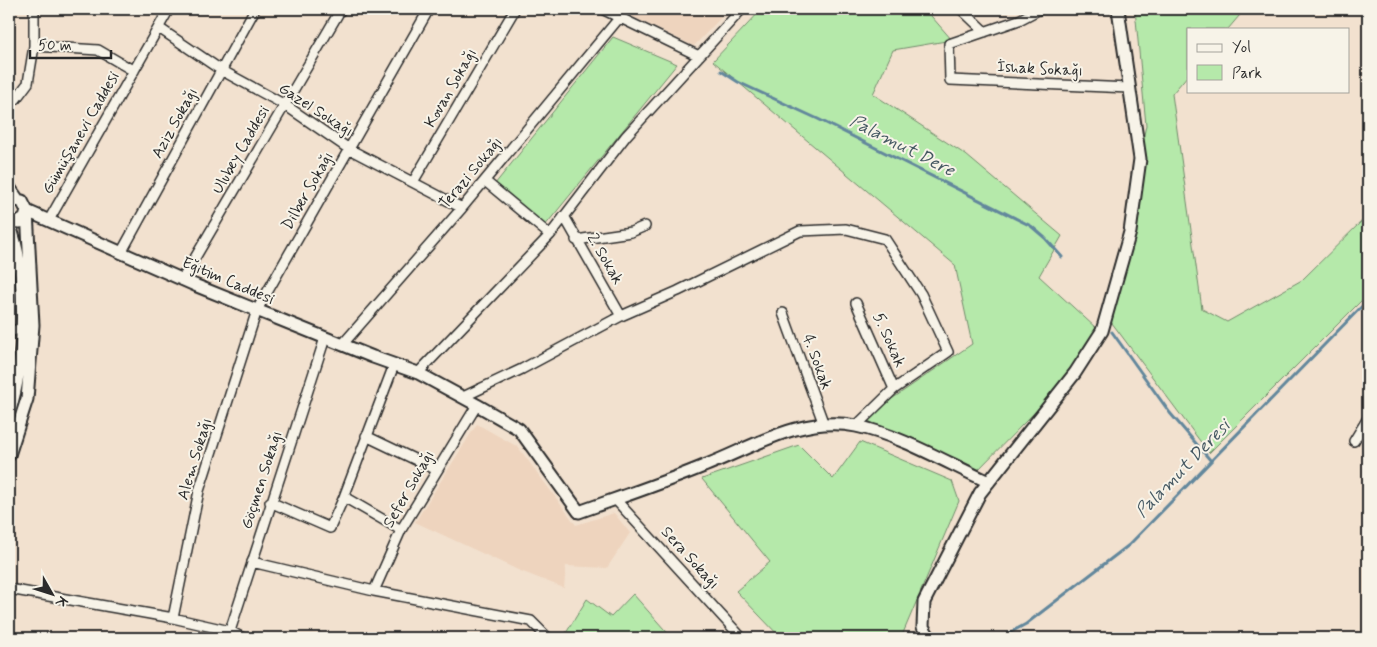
<svg xmlns="http://www.w3.org/2000/svg" width="1377" height="647" font-family="Mynerve,sans-serif">
<style>
.built{fill:#eed4be}
.green{fill:#b5e9aa;stroke:#708a6a}
.lines{fill:none;stroke-linecap:round;stroke-linejoin:round}
.stream{stroke:#62879c;stroke-width:3}
.minor-casing{stroke:#2b2b2b;stroke-width:12}
.tertiary-casing{stroke:#2b2b2b;stroke-width:15}
.minor{stroke:#f7f3e8;stroke-width:9}
.tertiary{stroke:#f7f3e8;stroke-width:11}
.labels{text-anchor:middle;dominant-baseline:central;stroke-width:4;stroke-linejoin:round;paint-order:stroke}
.street-label{font-size:16px;fill:#2b2b2b;stroke:#f7f3e8}
.water-label{font-size:18px;font-style:italic;fill:#465963;stroke:#f7f3e8}
</style>
<rect width="100%" height="100%" fill="#f2e1cf"/>
<filter id="ink" filterUnits="userSpaceOnUse"><feTurbulence type="fractalNoise" baseFrequency=".02" numOctaves="2"/><feDisplacementMap in="SourceGraphic" scale="10" xChannelSelector="R" yChannelSelector="G"/><feConvolveMatrix kernelMatrix="1 2 1 2 8 2 1 2 1" color-interpolation-filters="sRGB"/></filter>
<g filter="url(#ink)">
<path class="built" d="M616,9H729L694,46Z
M477,424L518,447L576,525L614,513L630,533L607,568L566,566L564,588L518,570L415,522Z"/>
<path class="green" d="M762,9H925L952,40L893,50L873,94L966,155L1062,236L1039,276L1096,328L1082,364L974,474L956,473L864,418L972,344L955,265L713,61Z
M1135,9H1245L1228,29H1188V75L1172,94L1202,309L1227,322L1302,280L1368,215V294L1209,453L1109,319L1111,301L1146,125Z
M613,37L677,64L544,227L495,184Z
M860,442L952,481L959,501L901,638H781L736,591L770,562L702,479L799,445L833,479Z
M633,594L672,638H563L587,599L611,617Z"/>
<g class="lines">
<path class="stream" d="M721,71L738,82L818,119L1031,226L1045,238L1062,257
M1112,332L1170,413L1211,461
M1000,638L1026,624L1129,545L1368,300"/>
<g class="minor-casing">
<path id="minor" d="M602,9L699,56
M961,9L985,32
M1040,9L1019,20L949,44L950,80L1129,88
M159,28L221,70L285,105L349,149L462,208
M34,46L98,50L134,71
M9,101L16,99L28,83L34,46V9
M485,181L550,235
M413,182L515,9
M564,216L621,316
M49,220L169,9
M576,240L631,232L645,226
M121,253L255,9
M9,266L18,263
M182,280L341,9
M856,303L894,389
M783,313L823,422
M9,332L22,328
M342,345L462,208L620,17
M394,365L344,497L401,530
M418,373L550,235L626,136L742,9
M463,397L522,369L621,316L678,291L800,231L846,229L885,239L921,294L948,352L894,389L856,426
M366,436L437,470
M1354,441L1368,418
M615,499L742,638
M270,502L330,528L344,497
M252,562L374,591L531,621L548,638
M9,589L173,618L230,631L243,638
M374,591L401,530L477,405
M173,618L199,491L257,310L429,9
M230,631L325,338"/>
</g>
<g class="tertiary-casing">
<path id="tertiary" d="M9,187L18,200
M9,202L15,200L22,201L27,211L25,218L20,222L9,220
M27,211L197,286L373,357L418,373L477,405L519,429L579,512C621,497 663,483 704,466C753,447 801,415 856,426C900,435 947,463 989,482
M9,224C29,272 25,365 9,413
M9,455L27,399L33,325L27,211
M930,638L923,627L924,602L980,493L1075,373L1102,331L1130,232L1140,159L1118,9"/>
</g>
<use href="#minor" class="minor"/>
<use href="#tertiary" class="tertiary"/>
</g>
</g>
<g class="labels">
<g class="street-label">
<text transform="translate(1040 69) rotate(3)">İshak Sokağı</text>
<text transform="translate(451 88) rotate(-60)">Kovan Sokağı</text>
<text transform="translate(316 110) rotate(33)">Gazel Sokağı</text>
<text transform="translate(175 123) rotate(-61)">Aziz Sokağı</text>
<text transform="translate(81 133) rotate(-60)">Gümüşanevi Caddesi</text>
<text transform="translate(241 150) rotate(-60)">Ulubey Caddesi</text>
<text transform="translate(471 173) rotate(-50)">Terazi Sokağı</text>
<text transform="translate(308 191) rotate(-60)">Dilber Sokağı</text>
<text transform="translate(605 259) rotate(60)">2. Sokak</text>
<text transform="translate(228 281) rotate(23)">Eğitim Caddesi</text>
<text transform="translate(889 340) rotate(66)">5. Sokak</text>
<text transform="translate(817 362) rotate(70)">4. Sokak</text>
<text transform="translate(195 459) rotate(-73)">Alem Sokağı</text>
<text transform="translate(262 480) rotate(-72)">Göçmen Sokağı</text>
<text transform="translate(409 489) rotate(-60)">Sefer Sokağı</text>
<text transform="translate(690 558) rotate(48)">Sera Sokağı</text>
</g>
<g class="water-label">
<text transform="translate(902 146) rotate(27)">Palamut Dere</text>
<text transform="translate(1183 469) rotate(-46)">Palamut Deresi</text>
</g>
</g>
<rect width="1377" height="647" fill="none" stroke="#f7f3e8" stroke-width="30"/>
<rect x="15" y="15" width="1347" height="617" fill="none" stroke="#2b2b2b" stroke-width="2" filter="url(#ink)"/>
<rect x="1187" y="28" width="162" height="65" fill="#f7f3e8" stroke="#a5a39c"/>
<rect x="1197" y="44" width="25" height="8" fill="#f7f3e8" stroke="#a5a39c"/>
<text x="1232" y="52" font-size="15" fill="#2b2b2b">Yol</text>
<rect x="1197" y="65" width="25" height="15" fill="#b5e9aa" stroke="#a5a39c"/>
<text x="1232" y="78" font-size="15" fill="#2b2b2b">Park</text>
<g transform="translate(52 594) rotate(129)" stroke="#f7f3e8" stroke-width="4" paint-order="stroke">
<path d="M0-4L9 19L0 12L-9 19Z" fill="#2b2b2b"/>
<text y="-8" font-size="14" font-weight="bold" text-anchor="middle" fill="#2b2b2b">K</text>
</g>
<path d="M30 50v8h81v-8" fill="none" stroke="#2b2b2b" stroke-width="2.5"/>
<text x="38" y="50" font-size="15" fill="#2b2b2b" stroke="#f7f3e8" stroke-width="4" paint-order="stroke">50 m</text>
</svg>
